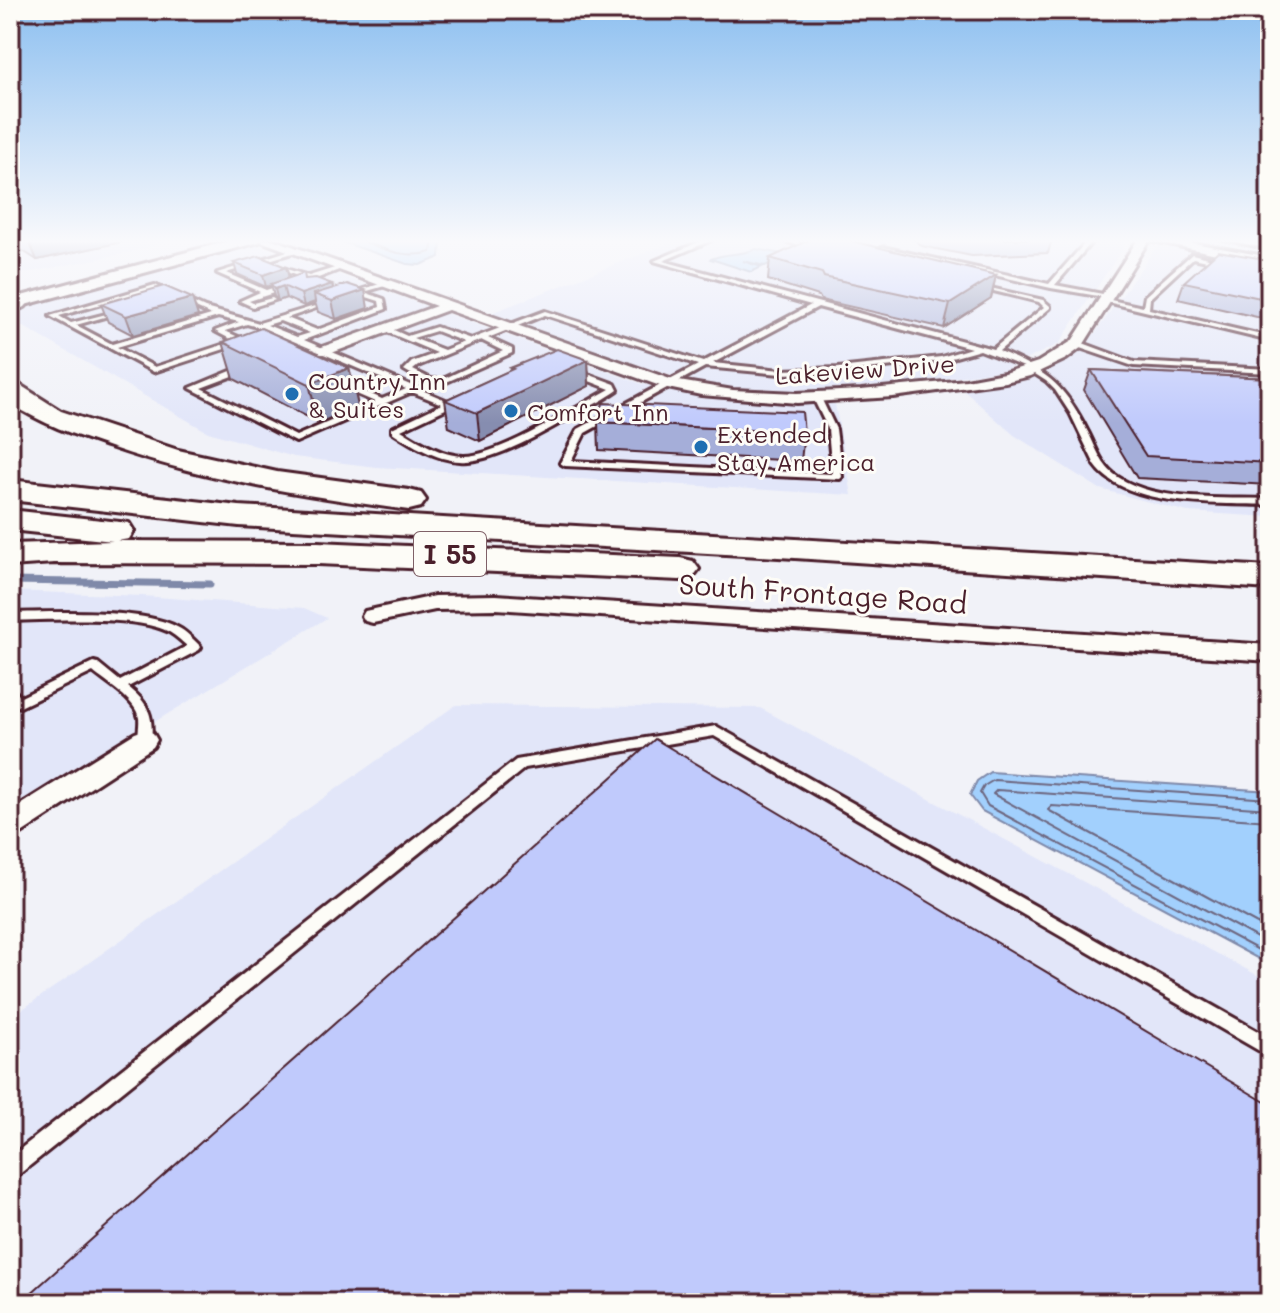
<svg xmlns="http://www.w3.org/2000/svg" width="1280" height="1313" font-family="Mali,sans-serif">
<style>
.built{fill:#e2e6f9}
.water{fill:#a2d0fd;stroke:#7f89a9;stroke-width:2}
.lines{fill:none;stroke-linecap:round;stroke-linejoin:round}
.shore{stroke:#6d667f;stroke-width:2}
.stream-far1{stroke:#7f89a9;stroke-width:5}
.stream{stroke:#7f89a9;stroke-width:7}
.service-casing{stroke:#4a1f2b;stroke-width:6}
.minor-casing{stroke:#4a1f2b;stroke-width:6}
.secondary-casing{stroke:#4a1f2b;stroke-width:6}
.motorway-casing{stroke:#4a1f2b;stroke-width:6}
.service{fill:#fdfcf7;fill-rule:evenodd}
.minor{fill:#fdfcf7;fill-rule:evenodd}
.secondary{fill:#fdfcf7;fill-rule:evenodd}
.motorway{fill:#fdfcf7;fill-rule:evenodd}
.wall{fill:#a5aed9;stroke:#4a1f2b;stroke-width:2}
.shaded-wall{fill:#868db0;stroke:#4a1f2b;stroke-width:2}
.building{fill:#c0cafc;stroke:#4a1f2b;stroke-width:2}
.poi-dot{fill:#1f6fb2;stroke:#fdfcf7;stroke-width:3}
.labels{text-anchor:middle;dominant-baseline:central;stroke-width:6;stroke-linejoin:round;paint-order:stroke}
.far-street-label{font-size:24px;fill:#4a1f2b;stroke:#fdfcf7}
.far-poi-label{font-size:24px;fill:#4a1f2b;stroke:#fdfcf7;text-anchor:start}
.shield{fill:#fdfcf7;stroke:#806168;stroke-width:2}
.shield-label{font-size:26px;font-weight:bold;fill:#4a1f2b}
.street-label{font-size:28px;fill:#4a1f2b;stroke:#fdfcf7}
</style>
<rect width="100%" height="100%" fill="#f1f2f8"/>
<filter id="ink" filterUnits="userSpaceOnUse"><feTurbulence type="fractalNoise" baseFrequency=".0125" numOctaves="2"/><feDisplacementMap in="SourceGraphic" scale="16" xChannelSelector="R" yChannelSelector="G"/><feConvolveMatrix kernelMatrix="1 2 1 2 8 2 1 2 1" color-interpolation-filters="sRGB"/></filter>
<g filter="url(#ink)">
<path class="built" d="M10,239H174L132,252L10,276Z
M680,239H1129L1059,344L1004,370L874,389L830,393L733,389L697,384L486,315Z
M1170,239H1270V258L1246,254Z
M248,242L642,384L775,404H835L852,495L377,467L294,457L208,432L10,319V306Z
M1159,243L1270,264V517L1188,512L1100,489L1014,435L963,390L1039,374L1083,350Z
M10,591L142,596L304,608L327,618L10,809Z
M456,705L760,708L1270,982V1303H10V1018Z"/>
<path class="water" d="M334,239H441L440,257L420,265L407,264Z
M756,249L787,255L765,266L743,261L762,267L751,272L711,259C727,252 740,256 756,249Z
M990,772L1270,791V965L982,811L970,795L977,781Z"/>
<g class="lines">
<path class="shore" d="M357,239C382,248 405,260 431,252L433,239
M1270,799L994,780L984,786L980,793L988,806L1270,956
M1270,809L997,790L993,794L1270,945
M1270,821L1052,806L1048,810L1270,931"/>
<path class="stream-far1" d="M10,457L15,458"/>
<path class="stream" d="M10,581L210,584"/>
<g class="service-casing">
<path id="service" d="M706,239H714L663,261L993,349L1044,307L1039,302L977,287V285L1043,300L1050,306V308L999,351C1047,371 1065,385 1088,432C1097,449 1101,466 1118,477C1157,503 1225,497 1270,499V505C1222,503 1126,509 1095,465L1070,413L1055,390L1046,381L1024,367L980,350L941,361L838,372L781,374L705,367L585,433L571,461L832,474L828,429L814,400L818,398L822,400L836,429L842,477L840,479L565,466L560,463L578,429L698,365L545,315L488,338L512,349V353L442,384L426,383L404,370L412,362L437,353L380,329L387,327L407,336L436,327L471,339L545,311L703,362L811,305L654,261ZM818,307L971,348L941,357L838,368L781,370L713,363ZM436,331L464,342L444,350L413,338ZM481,340L503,351L441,380L431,379L413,370L418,366Z
M777,239H787L816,247L813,249Z
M1080,239H1086L1090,244L1055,285L1108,295L1110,296V298L1051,288L880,249L883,247L1049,284L1084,244Z
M1223,239H1235L1270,245V249Z
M294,249L296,252L226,273L266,290L303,278L270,266V264L309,276L341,266L344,268L313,280L249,301L253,303L272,298L275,300L253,307L240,301L260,292L217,273Z
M1192,254L1225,262L1222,264L1193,258L1150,298L1149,309L1270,337V341L1103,301L1106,299L1143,307L1145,296Z
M386,282L389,284L388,285L364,292L384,299L386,309L304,340L448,401H454V405L401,430C419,441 442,456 464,456C499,456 576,407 610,389L571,374V370H577L615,384L618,390C607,398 593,405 580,412C551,428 493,464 460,461C436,460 412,445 392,432V428L442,404L412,392L296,442L190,388L243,366H249V370L201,388L296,436L375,402L338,386V382H344L382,399L406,389L265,329L247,324L225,331L243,339V343L154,372L50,316L155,285L205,308L259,323L331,301V303L287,318L317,330L380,307L379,301L357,294L350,296L347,294ZM154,289L211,315L112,344L76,325L122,312V310L71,323L59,316ZM218,317L239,322L215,331L234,341L155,367L117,347ZM280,321L310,333L297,337L267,325Z
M1074,342H1080L1134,362L1270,369V373L1133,366L1074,346Z
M10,613C51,612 143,608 177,627C186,631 194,640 201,647L199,650L128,687C148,702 154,716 151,740L149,743H139C137,735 140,726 139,718C136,700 106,683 93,672L20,707L10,701V689L14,690L21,697L94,662L98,663L120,681L187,646C181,641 174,634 167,631C134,615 48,620 10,621Z
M716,726L1270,1038V1057L714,736L525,768L17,1176L10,1179V1157L516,760Z"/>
</g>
<g class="minor-casing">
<path id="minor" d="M255,239H272L673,380L733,390L797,393L861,390L966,380L1004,373L1038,362L1072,341L1138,239H1172L1270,257V265L1149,240L1082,347L1066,359L1030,376L1005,382L893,397L797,403L701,395L663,387L448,310L329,354H319V348L436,306Z
M496,595L1270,645V661L496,609L435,610L373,623L365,621L362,616L365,611L435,596Z
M144,730L153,733L157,740L153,747L20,834L10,838V811L135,733Z"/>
</g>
<g class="secondary-casing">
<path id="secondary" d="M236,239H262L259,242L10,309V299Z"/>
</g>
<g class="motorway-casing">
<path id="motorway" d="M17,295L25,297L29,302L25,307L10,312V297Z
M10,383L20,385L61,411L178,450L277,472L409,490L421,493L426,500L421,507L409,510C307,496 208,481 110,447C73,434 44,425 10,403Z
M10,480L239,506L1270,567V589L795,558L239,526L10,500Z
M10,510L129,523L134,531L129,539L117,541L318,542L680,558L693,561L699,569L693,577L680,580L318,564L54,563L10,566V544L113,541L10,530Z"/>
</g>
<use href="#service" class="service"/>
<use href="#minor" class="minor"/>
<use href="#secondary" class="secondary"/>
<use href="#motorway" class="motorway"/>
</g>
<path class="wall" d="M12,239H135L37,260L14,245Z
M914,239H1052L1048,253L972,256L922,246Z
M770,258L996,275L991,298L944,328L821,300L819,296L768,280Z
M1270,260V320L1178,299L1184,282Z
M234,263L286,267L289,278L305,279L332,284L333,288L368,308L336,319L318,312L315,302L304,306L286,298L278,301L274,296L271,285L266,287L237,274Z
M192,298L198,316L133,335L108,322L101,304Z
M223,342L349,368L358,406L319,423L234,379Z
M588,360L589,386L480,441L449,427L445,400L511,370L510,368Z
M1091,370L1270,378V485L1137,478L1084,390Z
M598,422L804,433L801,461L599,450Z"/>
<path class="shaded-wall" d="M28,239H135L37,260Z
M286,267L289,278L266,287L263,275Z
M996,275L991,298L944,328L950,304Z
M332,284L335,296L314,294L315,302L304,306L301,294Z
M283,286L286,298L278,301L275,289Z
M365,290L368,308L336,319L332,301Z
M192,298L198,316L133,335L126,316Z
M588,360L589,386L480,441L477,413Z
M349,368L358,406L319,423L309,384Z"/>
<path class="building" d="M811,239H843L996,275L950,304L824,277L822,273L770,258Z
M1218,251L1270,260V300L1184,282Z
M259,256L286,267L263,275L234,263Z
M304,273L305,279L316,278L332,284L301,294L283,286L275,289L271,284Z
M347,284L365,290L332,301L314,294Z
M164,286L192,298L126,316L101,304Z
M261,328L349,368L309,384L223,342Z
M557,349L588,360L477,413L445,400L513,369L510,368Z
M1091,370L1270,378V463L1146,456Z
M603,403L802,412L804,433L598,422Z
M655,739L1270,1105V1303H20Z"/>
</g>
<linearGradient id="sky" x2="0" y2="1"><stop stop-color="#8cbff0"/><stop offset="0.57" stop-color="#f9f9fc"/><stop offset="1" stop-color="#f9f9fc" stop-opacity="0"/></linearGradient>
<rect width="1280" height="423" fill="url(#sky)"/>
<g class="poi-dot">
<circle cx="292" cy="394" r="8"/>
<circle cx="511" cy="411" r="8"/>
<circle cx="701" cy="447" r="8"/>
</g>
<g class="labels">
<g class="far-street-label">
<text transform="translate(865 369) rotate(-4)">Lakeview Drive</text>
</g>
<g class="far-poi-label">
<text x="308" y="380">Country Inn<tspan x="308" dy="28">&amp; Suites</tspan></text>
<text x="527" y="411">Comfort Inn</text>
<text x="717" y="433">Extended<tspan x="717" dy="28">Stay America</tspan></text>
</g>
<rect class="shield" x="414" y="532" width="72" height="44" rx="6"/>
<g class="shield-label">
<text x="450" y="554">I 55</text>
</g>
<g class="street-label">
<text transform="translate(823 593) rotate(4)">South Frontage Road</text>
</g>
</g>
<rect width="1280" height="1313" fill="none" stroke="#fdfcf7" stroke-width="40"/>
<rect x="20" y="20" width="1240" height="1273" fill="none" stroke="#4a1f2b" stroke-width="3" filter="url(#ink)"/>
</svg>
